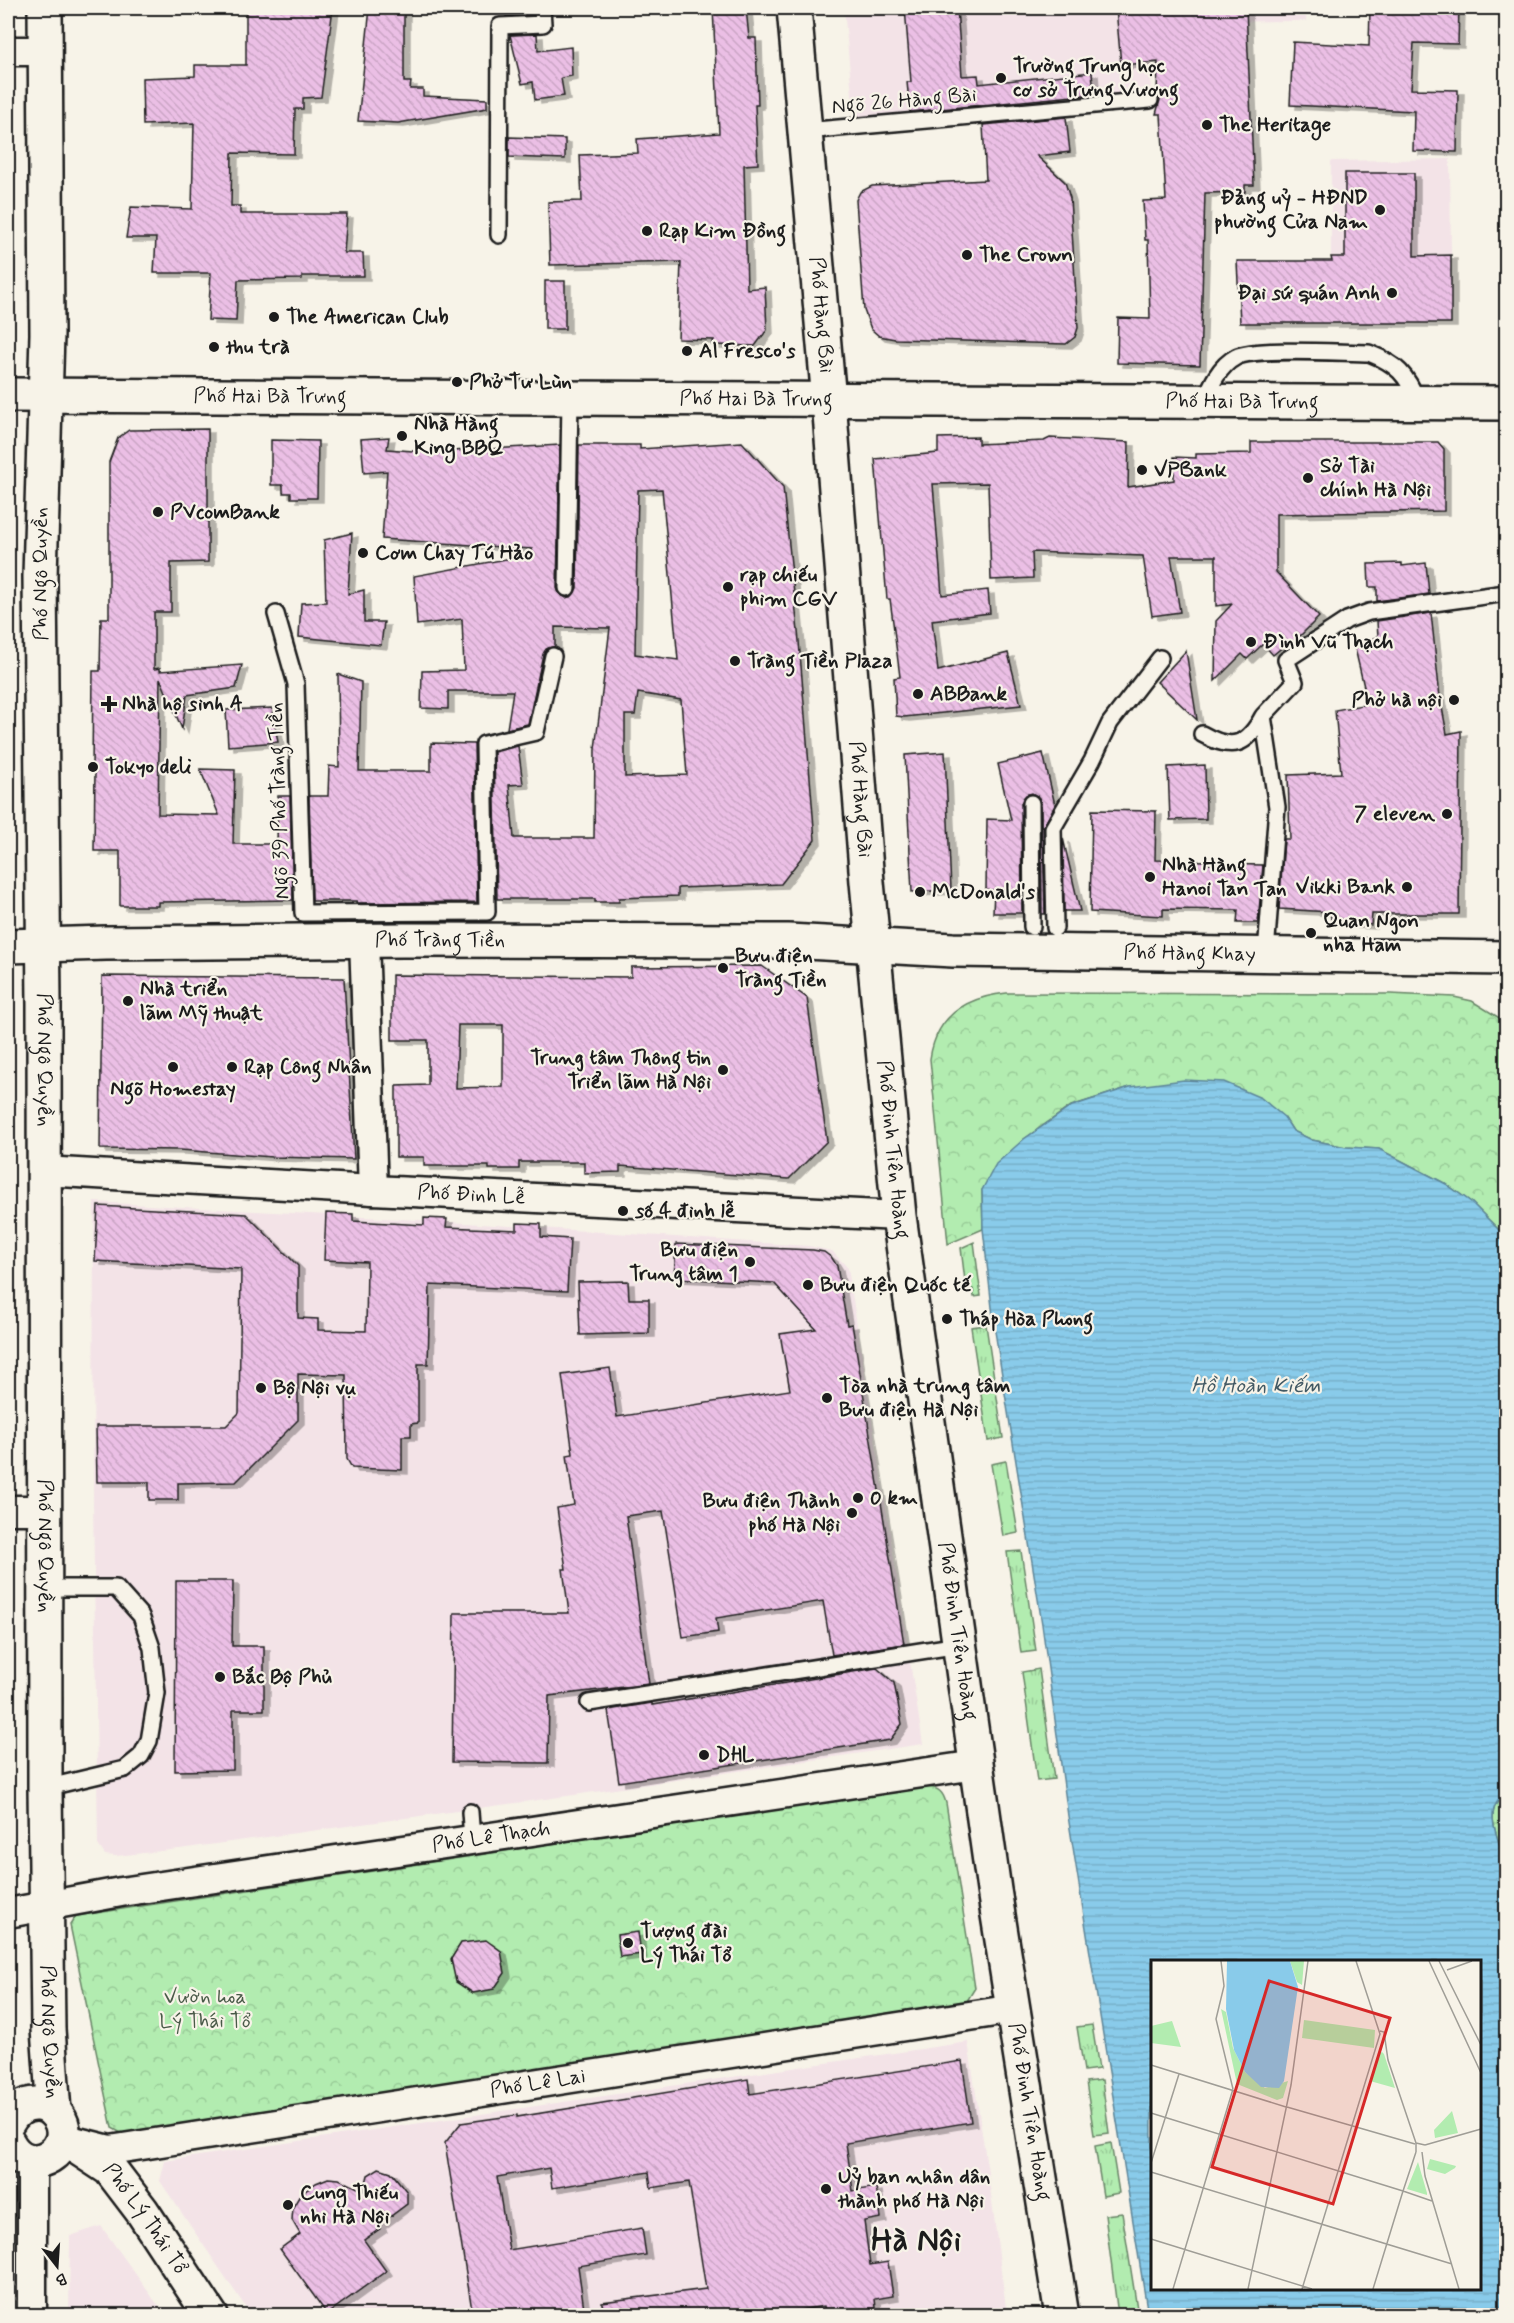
<svg xmlns="http://www.w3.org/2000/svg" width="1514" height="2323" font-family="Mynerve,sans-serif">
<style>
.built{fill:#f3e3e7}
.grass{fill:url(#grass-tufts);stroke:#678466;stroke-width:1.5}
.wetland{fill:url(#wetland-marsh);stroke:#678466;stroke-width:1.5}
.park{fill:url(#park-crowns);stroke:#678466;stroke-width:1.5}
.water{fill:url(#water-rules);stroke:#5d8598;stroke-width:1.5;fill-rule:evenodd}
.building{fill:url(#building-back-hatch);stroke:#1c1c1c;stroke-width:1.5;fill-rule:evenodd;filter:url(#shadow)}
.lines{fill:none;stroke-linecap:round;stroke-linejoin:round}
.lane-casing{stroke:#1c1c1c;stroke-width:20}
.street-casing{stroke:#1c1c1c;stroke-width:33}
.secondary-casing{stroke:#1c1c1c;stroke-width:38}
.lane{stroke:#f7f3e8;stroke-width:15}
.street{stroke:#f7f3e8;stroke-width:28}
.secondary{stroke:#f7f3e8;stroke-width:33}
.poi-dot{fill:#1c1c1c;stroke:#f7f3e8;stroke-width:2}
.labels{text-anchor:middle;dominant-baseline:central;stroke-width:4.5;stroke-linejoin:round;paint-order:stroke}
.poi-label{font-size:21px;font-weight:bold;fill:#1c1c1c;stroke:#f7f3e8;text-anchor:start}
.street-label{font-size:21px;fill:#1c1c1c;stroke:#f7f3e8}
.park-label{font-size:21px;fill:#495a48;stroke:#f7f3e8}
.water-label{font-size:22px;font-style:italic;fill:#425964;stroke:#f7f3e8}
.town-label{font-size:33px;font-weight:bold;fill:#1c1c1c;stroke:#f7f3e8}
.inset-road{fill:none;stroke:#9f9d96;stroke-width:1.5}
.view{fill:#d62828;fill-opacity:0.15;stroke:#d62828;stroke-width:3}
.inset-edge{fill:none;stroke:#1c1c1c;stroke-width:3}
</style>
<defs>
<pattern id="grass-tufts" width="24" height="20" patternUnits="userSpaceOnUse" patternTransform="scale(1.5)"><rect width="24" height="20" fill="#b2ecb0"/><path d="M3 7l-1-3M5 7V3M7 7l1-3M15 17l-1-3M17 17v-4M19 17l1-3" fill="none" stroke="#98ca97"/></pattern>
<pattern id="wetland-marsh" width="20" height="14" patternUnits="userSpaceOnUse" patternTransform="scale(1.5)"><rect width="20" height="14" fill="#b2ecb0"/><path d="M1 5h8M5 5V1M11 12h8M15 12V8" fill="none" stroke="#98ca97"/></pattern>
<pattern id="park-crowns" width="20" height="18" patternUnits="userSpaceOnUse" patternTransform="scale(1.5)"><rect width="20" height="18" fill="#b2ecb0"/><path d="M2 6a3 3 0 1 1 6 0M12 15a3 3 0 1 1 6 0" fill="none" stroke="#98ca97"/></pattern>
<pattern id="water-rules" width="6" height="5" patternUnits="userSpaceOnUse" patternTransform="scale(1.5)"><rect width="6" height="5" fill="#89cbea"/><path d="M0 2.5h6" fill="none" stroke="#76aec8"/></pattern>
<pattern id="building-back-hatch" width="6" height="6" patternUnits="userSpaceOnUse" patternTransform="scale(1.5)"><rect width="6" height="6" fill="#ebbfe5"/><path d="M-1 5l2 2M0 0l6 6M5-1l2 2" fill="none" stroke="#c9a4c4"/></pattern>
<filter id="shadow"><feDropShadow dx="6" dy="4" stdDeviation="0" flood-color="#0004"/></filter>
</defs>
<rect width="100%" height="100%" fill="#f7f3e8"/>
<filter id="ink" filterUnits="userSpaceOnUse"><feTurbulence type="fractalNoise" baseFrequency=".0167" numOctaves="2"/><feDisplacementMap in="SourceGraphic" scale="12" xChannelSelector="R" yChannelSelector="G"/><feConvolveMatrix kernelMatrix="1 2 1 2 8 2 1 2 1" color-interpolation-filters="sRGB"/></filter>
<g filter="url(#ink)">
<path class="built" d="M844,8H1306V21L1167,22L1152,58L1150,99L855,127Z
M1450,159L1451,255L1331,257V161Z
M94,1202L436,1221L809,1246L832,1251L848,1268L923,1744L567,1796L179,1849L116,1856L105,1855L98,1845L93,1500Z
M968,2042L988,2172L1007,2315H251L160,2181L165,2161Z
M101,2226L165,2315H69L70,2236Z"/>
<path class="grass" d="M974,1242L981,1296L974,1297L973,1289H966L961,1248Z
M986,1325L1003,1438L988,1441L971,1327Z
M1006,1461L1018,1533L1003,1536L991,1464Z
M1021,1551L1036,1651L1021,1653L1007,1552Z
M1039,1669L1054,1779L1037,1781L1022,1672Z
M1092,2025L1099,2069L1084,2071L1077,2027Z
M1102,2080L1109,2133L1094,2135L1086,2082Z
M1111,2143L1119,2193L1103,2196L1095,2146Z
M1122,2213L1138,2315H1118L1105,2215Z"/>
<path class="wetland" d="M1506,1795V1863C1500,1842 1480,1808 1506,1795Z"/>
<path class="park" d="M1007,993L1390,994L1454,997L1472,1001L1506,1022V1237L1471,1202L1446,1184L1379,1149L1346,1147L1312,1140L1293,1131L1284,1117L1130,1087L1071,1106L1024,1139L982,1190L983,1229L948,1244L930,1059C936,1016 966,997 1007,993Z
M8,1535L11,1538L14,1553L10,1875L8,1884Z
M927,1787C939,1788 943,1792 946,1803L975,1988L967,2001L123,2134L112,2128L70,1925L76,1916Z"/>
<path class="water" d="M1184,1080L1224,1082L1261,1098L1284,1117L1293,1131L1312,1140L1346,1147L1379,1149L1446,1184L1471,1202L1506,1237V1795C1480,1808 1500,1842 1506,1863V2315H1148L1068,1816L1042,1624L994,1325L983,1229L982,1190L996,1164L1024,1139L1072,1106L1130,1087ZM1152,1962H1480V2288H1152Z"/>
<path class="building" d="M246,8H333L321,97L303,98V109H295L294,154L232,153L231,206H240V214H347L344,253H363L364,276H302V279L238,280L236,321L208,320L211,273H154L156,238H126L131,207L192,209L194,123L143,125L142,78L195,76V65H246Z
M370,8H404V82H411L410,89H423V96L487,99V108L398,123L358,121Z
M504,8H532L533,15L506,16Z
M713,8H746L749,38H756L758,105H755L758,164L744,165L747,289L765,287L767,330L755,346L712,345L714,340L678,339L681,262L550,265L548,202L582,201L580,155L638,153L637,139L719,133Z
M905,8H957L962,76L978,75L979,84L1092,72L1094,94L910,112L907,82H911Z
M1116,8H1246L1254,185H1245V192L1205,193L1200,365L1117,363L1118,318L1150,319L1148,240H1145L1143,201L1166,200L1161,114H1156L1160,100L1157,93L1158,62L1121,65Z
M1370,8H1459L1458,44L1414,43L1411,89L1458,90L1457,152L1413,151L1414,111L1290,105L1293,42L1369,46Z
M537,34L538,51L571,47L572,76L561,78L564,96L535,100L533,82L522,84L510,35Z
M1066,117L1070,152L1037,156L1065,182L1070,198L1078,328L1075,337L1066,344L895,339L879,336L871,329L864,310L856,200L860,192L872,186L986,180L983,125Z
M509,137L565,139V159L509,157Z
M1345,173H1414V256L1451,255V323H1240L1237,261H1332L1331,257H1345Z
M545,281H565V329H545Z
M208,429V562L171,563V612H154V669L160,668V671L242,665L236,688L187,695L182,729L160,678L158,814L219,815L200,769L235,770L233,844H277L278,796H290L293,900L158,902V906H120V851H94L95,770H92L93,671H100L101,618H109V462L118,438L129,430Z
M389,437L387,449L452,454V451L560,445L557,588L559,593L566,598L572,596L577,588L579,445H640V449L742,442L783,487L799,641L815,840L781,884L678,888V896L619,898V902H595V899H497L494,752L518,746L523,784L509,785L514,838H594L595,749L610,628L555,627V646L546,649L543,654L528,724L507,729L513,691H448V709L421,708L422,671L464,670L462,619L417,625L414,576L533,554L532,549L382,539L387,471L364,473L361,439ZM662,489L678,660L635,654L638,490ZM638,693L681,700L687,775L625,777V715H635Z
M978,437V444L1044,441L1050,438L1129,442L1128,487L1174,480V457L1196,458V454L1251,453V442H1438L1444,449V511L1276,514V572L1319,617L1294,642L1291,640L1273,655L1263,644L1247,659L1242,654L1215,681L1216,621L1232,604L1216,606V556H1171L1180,612L1152,616L1143,556L1032,552L1033,578L991,580L988,483L933,484L942,595L988,590L990,613L932,620L938,671L1008,653L1021,705L904,717L896,716L894,678L900,677L890,599H887L875,459L938,453V438Z
M271,440L318,441L317,498H291V493H283V485H271Z
M352,533L348,594L364,590V622H384L381,645L299,637L301,603L326,602L324,540Z
M1402,563V566L1426,563L1429,594L1377,601V587H1369L1368,564Z
M1431,613L1440,697L1447,734L1461,731L1459,914H1372L1371,925L1350,924V920L1331,919V912L1279,909L1284,839H1290L1288,775L1341,773L1335,710L1368,704L1354,644L1378,637L1377,621Z
M1186,651L1197,720L1157,682Z
M338,674L361,682L359,771H431V743L474,744L477,902L356,903L357,901H312L309,796H328L329,766L339,767Z
M272,708L278,742L228,746L226,710Z
M945,752L951,890L912,892L905,755Z
M1043,753L1055,805L1043,828L1045,914H1042L1041,803L1039,798L1032,793L1026,795L1021,803L1022,913H993L994,890H986L987,819L1011,820L998,764Z
M1205,765L1206,819L1170,820L1168,767Z
M1092,810L1156,811L1155,860L1208,861V864L1263,865L1258,923H1237L1238,910L1163,909V916L1090,912Z
M1063,838L1080,911H1064Z
M762,966L807,998L827,1141L789,1179L620,1166V1172L584,1173V1162H519V1169H489V1166H424V1157H396V1086L428,1085V1040H392V975L631,977V967ZM458,1025H503V1087L456,1088Z
M102,976L344,978L354,1159L272,1157L180,1150L100,1149Z
M98,1206L246,1214L298,1266V1318L318,1319V1330L366,1331L367,1262L324,1260L326,1213L353,1214V1221L424,1225V1218L447,1219L446,1227L517,1230V1223L541,1224V1237L570,1239L567,1291L430,1285L428,1364H418V1423L411,1424V1436H402V1470L352,1468L347,1459L346,1375L298,1374V1420L236,1482L178,1483V1500H149V1482H97L96,1426H226L239,1413L241,1269L95,1261Z
M676,1244L813,1250L824,1252L832,1258L837,1266L847,1325L852,1324L904,1644L832,1655L823,1601L716,1618L718,1632L683,1637L663,1511L626,1516L649,1684L549,1696L548,1763L452,1762L454,1613H569L563,1569H566L557,1508L574,1505L567,1455L573,1454L562,1375L610,1368L617,1417L790,1390L780,1334L816,1329L774,1283L674,1278Z
M628,1281L629,1299H649V1333L580,1335L578,1282Z
M176,1581H233L232,1646H264V1710H233V1770L175,1771Z
M877,1668L894,1683L902,1724L890,1740L619,1782L608,1710L652,1703V1705Z
M638,1932L641,1954L620,1957L617,1935Z
M486,1940L501,1951L505,1973L494,1989L473,1993L456,1982L451,1959L461,1943Z
M962,2061L971,2122L846,2143L853,2191L876,2187L881,2218L864,2221L870,2265L888,2262L893,2296L875,2299L877,2316H826L824,2306L762,2316H603L602,2302L706,2289L689,2182L651,2188L649,2172L552,2188L549,2168L497,2177L509,2250L642,2228L646,2255L578,2266L585,2316H473L445,2143L461,2123L517,2115V2117L748,2079L750,2094Z
M379,2168L391,2172L407,2192V2204L379,2225L381,2228L364,2240L386,2271L327,2314L280,2249L300,2234L292,2220L293,2207L300,2195L316,2183L328,2178L339,2179L364,2191L368,2175Z"/>
<g class="lines">
<g class="lane-casing">
<path id="lane" d="M805,131L1150,100
M499,235L500,26L543,24L542,8
M1204,402C1211,385 1219,366 1236,357C1256,347 1342,353 1369,353C1397,364 1407,375 1418,402
M567,588L570,398
M276,614L296,684L303,913L487,912L484,744L536,732L553,656
M1202,734C1232,751 1247,746 1263,716
M1031,803L1032,927
M1055,928L1053,828L1092,761L1110,723L1160,658
M1266,953L1277,807L1263,716L1295,682L1286,660L1347,620L1369,612L1506,593
M589,1703L959,1645
M45,1788L125,1769L141,1756L149,1741L157,1693L152,1648L141,1616L116,1588H45
M470,1812L472,1839"/>
</g>
<g class="street-casing">
<g id="street">
<path d="M8,51H46"/>
<path d="M364,940L373,1190"/>
<path id="s1" d="M43,1171L373,1190L899,1216"/>
<path d="M8,1510H44"/>
<path id="s2" d="M8,1913L121,1892L976,1765"/>
<path id="s3" d="M74,2141L110,2150L1014,2009"/>
<path d="M32,2161V2316"/>
</g>
</g>
<g class="secondary-casing">
<g id="secondary">
<path id="s4" d="M45,8L47,334L40,576L44,1005L45,1788L48,2029L54,2112"/>
<path id="s5" d="M794,8L829,401L867,882L899,1216L994,1890L1062,2316"/>
<path id="s6" d="M8,395L1506,403"/>
<path id="s7" d="M8,946L106,943L403,940L788,941L953,950L1506,958"/>
<path d="M8,2122C14,2111 24,2103 38,2104C46,2105 53,2109 57,2115C81,2148 29,2183 8,2143"/>
<path id="s8" d="M63,2138L110,2169L142,2211L211,2316"/>
</g>
</g>
<use href="#lane" class="lane"/>
<use href="#street" class="street"/>
<use href="#secondary" class="secondary"/>
</g>
</g>
<g class="poi-dot">
<circle cx="1001" cy="78" r="6"/>
<circle cx="1207" cy="125" r="6"/>
<circle cx="1380" cy="210" r="6"/>
<circle cx="647" cy="231" r="6"/>
<circle cx="967" cy="255" r="6"/>
<circle cx="1392" cy="293" r="6"/>
<circle cx="274" cy="317" r="6"/>
<circle cx="214" cy="347" r="6"/>
<circle cx="687" cy="351" r="6"/>
<circle cx="457" cy="382" r="6"/>
<circle cx="402" cy="436" r="6"/>
<circle cx="1142" cy="470" r="6"/>
<circle cx="1308" cy="478" r="6"/>
<circle cx="158" cy="512" r="6"/>
<circle cx="363" cy="553" r="6"/>
<circle cx="728" cy="587" r="6"/>
<circle cx="1251" cy="642" r="6"/>
<circle cx="735" cy="661" r="6"/>
<circle cx="918" cy="694" r="6"/>
<circle cx="1454" cy="700" r="6"/>
<path d="M106 695h6v6h6v6h-6v6h-6v-6h-6v-6h6z"/>
<circle cx="93" cy="767" r="6"/>
<circle cx="1447" cy="814" r="6"/>
<circle cx="1150" cy="877" r="6"/>
<circle cx="1407" cy="887" r="6"/>
<circle cx="920" cy="892" r="6"/>
<circle cx="1311" cy="933" r="6"/>
<circle cx="723" cy="968" r="6"/>
<circle cx="128" cy="1001" r="6"/>
<circle cx="173" cy="1067" r="6"/>
<circle cx="232" cy="1067" r="6"/>
<circle cx="723" cy="1070" r="6"/>
<circle cx="623" cy="1211" r="6"/>
<circle cx="750" cy="1262" r="6"/>
<circle cx="808" cy="1285" r="6"/>
<circle cx="947" cy="1319" r="6"/>
<circle cx="261" cy="1388" r="6"/>
<circle cx="827" cy="1398" r="6"/>
<circle cx="858" cy="1498" r="6"/>
<circle cx="852" cy="1513" r="6"/>
<circle cx="220" cy="1677" r="6"/>
<circle cx="704" cy="1755" r="6"/>
<circle cx="628" cy="1943" r="6"/>
<circle cx="826" cy="2189" r="6"/>
<circle cx="288" cy="2205" r="6"/>
</g>
<g class="labels">
<g class="poi-label">
<text x="1013" y="66">Trường Trung học<tspan x="1013" dy="24">cơ sở Trưng Vương</tspan></text>
<text x="1219" y="125">The Heritage</text>
<text x="1368" y="198" text-anchor="end">Đảng uỷ - HĐND<tspan x="1368" dy="24">phường Cửa Nam</tspan></text>
<text x="659" y="231">Rạp Kim Đồng</text>
<text x="979" y="255">The Crown</text>
<text x="1380" y="293" text-anchor="end">Đại sứ quán Anh</text>
<text x="286" y="317">The American Club</text>
<text x="226" y="347">thu trà</text>
<text x="699" y="351">Al Fresco's</text>
<text x="469" y="382">Phở Tư Lùn</text>
<text x="414" y="424">Nhà Hàng<tspan x="414" dy="24">King BBQ</tspan></text>
<text x="1320" y="466">Sở Tài<tspan x="1320" dy="24">chính Hà Nội</tspan></text>
<text x="1154" y="470">VPBank</text>
<text x="170" y="512">PVcomBank</text>
<text x="375" y="553">Cơm Chay Tú Hảo</text>
<text x="740" y="575">rạp chiếu<tspan x="740" dy="24">phim CGV</tspan></text>
<text x="1263" y="642">Đình Vũ Thạch</text>
<text x="747" y="661">Tràng Tiền Plaza</text>
<text x="930" y="694">ABBank</text>
<text x="1442" y="700" text-anchor="end">Phở hà nội</text>
<text x="122" y="704">Nhà hộ sinh A</text>
<text x="105" y="767">Tokyo deli</text>
<text x="1435" y="814" text-anchor="end">7 eleven</text>
<text x="1162" y="865">Nhà Hàng<tspan x="1162" dy="24">Hanoi Tan Tan</tspan></text>
<text x="1395" y="887" text-anchor="end">Vikki Bank</text>
<text x="932" y="892">McDonald's</text>
<text x="1323" y="921">Quan Ngon<tspan x="1323" dy="24">nha Ham</tspan></text>
<text x="735" y="956">Bưu điện<tspan x="735" dy="24">Tràng Tiền</tspan></text>
<text x="140" y="989">Nhà triển<tspan x="140" dy="24">lãm Mỹ thuật</tspan></text>
<text x="711" y="1058" text-anchor="end">Trung tâm Thông tin<tspan x="711" dy="24">Triển lãm Hà Nội</tspan></text>
<text x="244" y="1067">Rạp Công Nhân</text>
<text x="173" y="1089" text-anchor="middle">Ngõ Homestay</text>
<text x="635" y="1211">số 4 đinh lễ</text>
<text x="738" y="1250" text-anchor="end">Bưu điện<tspan x="738" dy="24">Trung tâm 1</tspan></text>
<text x="820" y="1285">Bưu điện Quốc tế</text>
<text x="959" y="1319">Tháp Hòa Phong</text>
<text x="839" y="1386">Tòa nhà trung tâm<tspan x="839" dy="24">Bưu điện Hà Nội</tspan></text>
<text x="273" y="1388">Bộ Nội vụ</text>
<text x="870" y="1498">0 km</text>
<text x="840" y="1501" text-anchor="end">Bưu điện Thành<tspan x="840" dy="24">phố Hà Nội</tspan></text>
<text x="232" y="1677">Bắc Bộ Phủ</text>
<text x="716" y="1755">DHL</text>
<text x="640" y="1931">Tượng đài<tspan x="640" dy="24">Lý Thái Tổ</tspan></text>
<text x="838" y="2177">Uỷ ban nhân dân<tspan x="838" dy="24">thành phố Hà Nội</tspan></text>
<text x="300" y="2193">Cung Thiếu<tspan x="300" dy="24">nhi Hà Nội</tspan></text>
</g>
<g class="street-label">
<text transform="translate(904 101) rotate(-5)">Ngõ 26 Hàng Bài</text>
<text stroke="none"><textPath href="#s5" startOffset="308">Phố Hàng Bài</textPath></text>
<text stroke="none"><textPath href="#s6" startOffset="262">Phố Hai Bà Trưng</textPath></text>
<text stroke="none"><textPath href="#s6" startOffset="748">Phố Hai Bà Trưng</textPath></text>
<text stroke="none"><textPath href="#s6" startOffset="1234">Phố Hai Bà Trưng</textPath></text>
<text transform="translate(41 574) rotate(-90)">Phố Ngô Quyền</text>
<text stroke="none"><textPath href="#s5" startOffset="794">Phố Hàng Bài</textPath></text>
<text transform="translate(279 801) rotate(-92)">Ngõ 39 Phố Tràng Tiền</text>
<text stroke="none"><textPath href="#s7" startOffset="432">Phố Tràng Tiền</textPath></text>
<text stroke="none"><textPath href="#s7" startOffset="1182">Phố Hàng Khay</textPath></text>
<text stroke="none"><textPath href="#s4" startOffset="1052">Phố Ngô Quyền</textPath></text>
<text stroke="none"><textPath href="#s5" startOffset="1146">Phố Đinh Tiên Hoàng</textPath></text>
<text stroke="none"><textPath href="#s1" startOffset="429">Phố Đinh Lễ</textPath></text>
<text stroke="none"><textPath href="#s4" startOffset="1538">Phố Ngô Quyền</textPath></text>
<text stroke="none"><textPath href="#s5" startOffset="1632">Phố Đinh Tiên Hoàng</textPath></text>
<text stroke="none"><textPath href="#s2" startOffset="489">Phố Lê Thạch</textPath></text>
<text stroke="none"><textPath href="#s4" startOffset="2024">Phố Ngô Quyền</textPath></text>
<text stroke="none"><textPath href="#s3" startOffset="470">Phố Lê Lai</textPath></text>
<text stroke="none"><textPath href="#s5" startOffset="2118">Phố Đinh Tiên Hoàng</textPath></text>
<text stroke="none"><textPath href="#s8" startOffset="117">Phố Lý Thái Tổ</textPath></text>
</g>
<g class="park-label">
<text x="205" y="1997">Vườn hoa<tspan x="205" dy="24">Lý Thái Tổ</tspan></text>
</g>
<g class="water-label">
<text x="1256" y="1386">Hồ Hoàn Kiếm</text>
</g>
<g class="town-label">
<text x="916" y="2241">Hà Nội</text>
</g>
</g>
<g transform="translate(1151 1960)">
<rect width="330" height="330" fill="#f7f3e8"/>
<path d="M139,1H153L151,25L146,22ZM70,49L75,52L82,88L94,112L114,128L137,121L132,138L126,140L86,124ZM153,60L224,70L223,88L151,78ZM21,61L30,87L0,83V66ZM231,92L233,94L244,128L219,121L227,94ZM301,151L307,173L284,178L283,170ZM267,202L276,233V235L256,229Z" fill="#b2ecb0"/>
<path d="M279,199L305,206L304,208L294,214L276,209Z" fill="#b2ecb0"/>
<path d="M76,1H139L147,27L133,121L128,128L110,127L94,112L83,90L75,49Z" fill="#89cbea"/>
<path class="inset-road" d="M70,1L73,26L65,59L82,129M278,1L330,113M288,1L330,85M296,10L321,1M229,71L233,72L237,100L265,183M0,105L135,147M136,147L264,184M0,153L252,231L265,192M274,185L330,169M265,192V183L274,185M271,192L274,216L308,329M0,203L28,114M0,212L301,304M0,279L161,329M22,329L82,129M97,329L140,125L157,1M151,329L229,74L205,1M222,329L252,231L281,241"/>
<path class="view" d="M118,21L239,58L182,244L61,207Z"/>
<rect width="330" height="330" class="inset-edge"/>
</g>
<rect width="1514" height="2323" fill="none" stroke="#f7f3e8" stroke-width="30"/>
<rect x="15" y="15" width="1484" height="2293" fill="none" stroke="#1c1c1c" stroke-width="2" filter="url(#ink)"/>
<g transform="translate(57 2266) rotate(163)" stroke="#f7f3e8" stroke-width="4.5" paint-order="stroke">
<path d="M0-4.5L10 22L0 15L-10 22Z" fill="#1c1c1c"/>
<text y="-9" font-size="16" font-weight="bold" text-anchor="middle" fill="#1c1c1c">B</text>
</g>
</svg>
